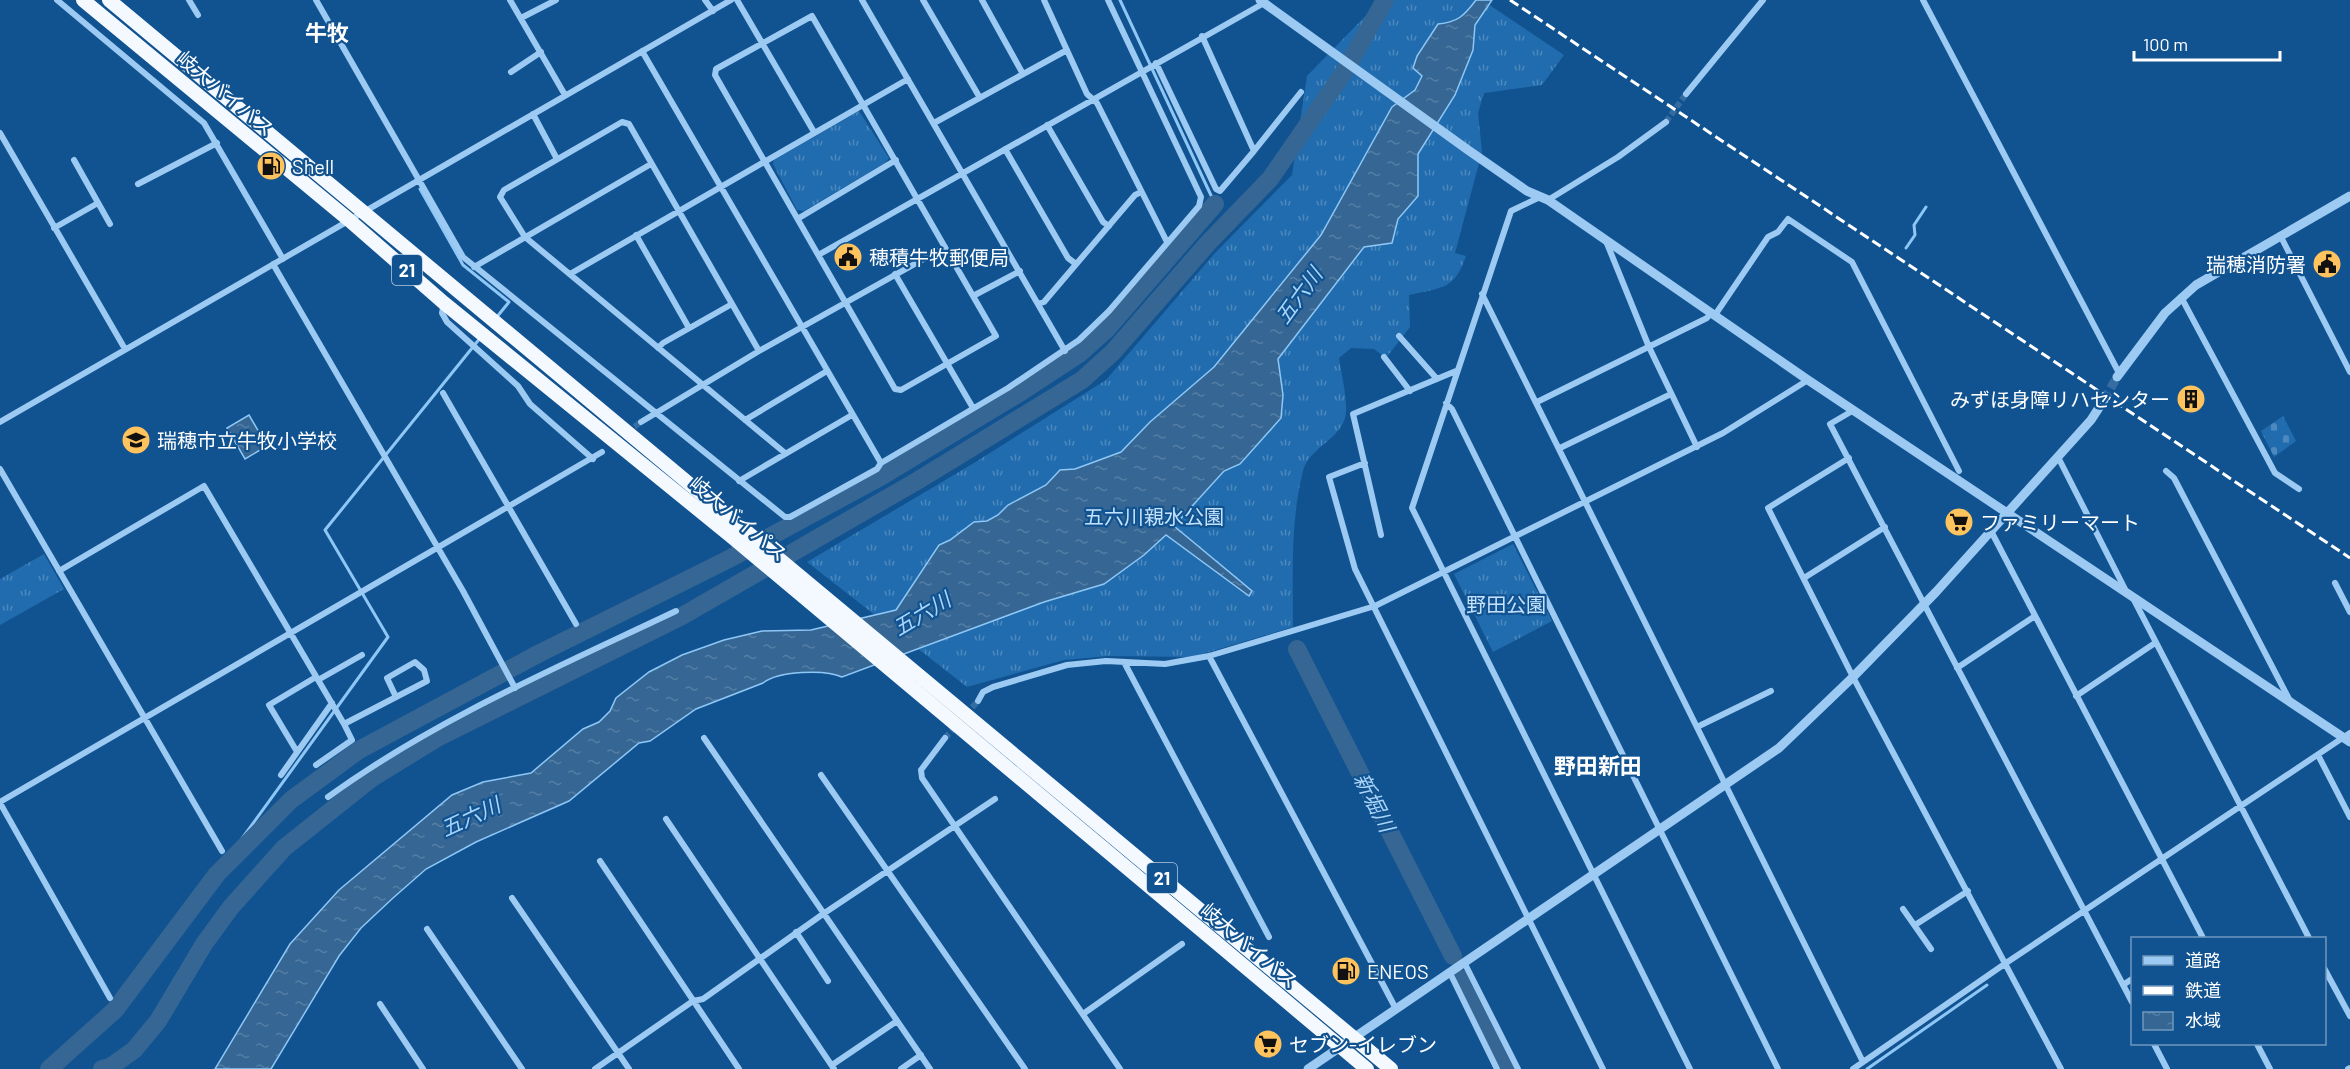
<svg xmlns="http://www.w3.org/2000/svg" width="2350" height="1069" font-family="Barlow,'Noto Sans JP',sans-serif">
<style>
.grass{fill:url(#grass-tufts)}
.cemetery{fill:url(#cemetery-stones)}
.water{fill:url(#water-ripples);stroke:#8ec7f6;stroke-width:1.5}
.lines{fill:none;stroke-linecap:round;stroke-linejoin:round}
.stream{stroke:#8ec7f6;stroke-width:3}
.river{stroke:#366794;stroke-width:18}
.minor-tunnel{stroke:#356da2;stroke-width:6;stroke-dasharray:6 3;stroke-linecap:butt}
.tertiary-tunnel{stroke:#356da2;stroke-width:9;stroke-dasharray:9 4.5;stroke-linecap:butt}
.minor{stroke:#9ccaf2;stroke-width:6}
.tertiary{stroke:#9ccaf2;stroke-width:9}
.trunk{stroke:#f4f9ff;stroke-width:14}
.rail{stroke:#fff;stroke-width:3;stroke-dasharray:10 4.5;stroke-linecap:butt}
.labels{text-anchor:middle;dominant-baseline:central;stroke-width:4.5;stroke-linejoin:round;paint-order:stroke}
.shield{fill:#115391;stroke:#b8cbde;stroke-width:1.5}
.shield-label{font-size:18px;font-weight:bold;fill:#fff}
.street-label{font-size:20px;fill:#fff;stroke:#115391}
.poi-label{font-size:20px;fill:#fff;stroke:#115391;text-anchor:start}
.park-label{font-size:20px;fill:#c4e2fd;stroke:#115391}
.water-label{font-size:21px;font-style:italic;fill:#a8d4fa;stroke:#115391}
.quarter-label{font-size:22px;font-weight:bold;fill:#fff;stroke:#115391}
</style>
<defs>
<pattern id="grass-tufts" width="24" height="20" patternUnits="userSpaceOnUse" patternTransform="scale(1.5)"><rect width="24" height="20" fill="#206cae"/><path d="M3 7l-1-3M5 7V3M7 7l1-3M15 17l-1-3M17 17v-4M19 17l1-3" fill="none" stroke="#4d89be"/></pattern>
<pattern id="cemetery-stones" width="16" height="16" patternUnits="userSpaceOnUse" patternTransform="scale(1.5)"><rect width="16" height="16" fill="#206cae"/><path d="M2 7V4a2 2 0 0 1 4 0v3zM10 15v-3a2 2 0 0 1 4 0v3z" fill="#4d89be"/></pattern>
<pattern id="water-ripples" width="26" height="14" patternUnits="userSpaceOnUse" patternTransform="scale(1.5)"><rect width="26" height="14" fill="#366794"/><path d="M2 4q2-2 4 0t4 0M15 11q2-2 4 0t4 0" fill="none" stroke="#547ea4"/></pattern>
</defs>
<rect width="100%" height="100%" fill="#115391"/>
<path class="grass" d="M1381,0H1482L1564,55L1542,85L1484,93L1478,113L1482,152L1455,253L1466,256C1454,291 1442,287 1409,295L1410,327L1386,358L1374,349L1351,348L1339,358C1341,372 1349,405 1345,418C1338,441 1309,448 1303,471C1290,522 1293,576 1293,627L1192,657L1108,656L1064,660L967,687L807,562L974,463L1106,380L1215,253L1292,175L1307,76Z
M859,111L889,158L885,163L804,211L797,210L773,164L774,160Z
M1513,544L1552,621L1493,652L1454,574Z
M44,554L64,589L0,625V579Z"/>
<path class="cemetery" d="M2283,416L2296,441L2274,457L2261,431Z"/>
<path class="water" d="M1476,0H1492L1475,25L1473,50L1455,95L1418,154V196L1398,219L1392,243L1364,247L1278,359L1283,395L1281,418L1240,464L1224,471L1174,526L1252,591L1249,596L1166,535L1144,555L1104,584L1044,602L842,677C825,669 778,671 763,683L696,709L650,741L639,743L569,801L476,842L426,869L393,898L361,928L339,956L271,1069H215L290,944L339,890L452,795L483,782L531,773L583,729L599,722L610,711L616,698L649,672L682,655L724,640L762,631L811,630L896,610L939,545L950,540L974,522L987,521L998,515L1008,505L1046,485L1060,470L1075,469L1121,452L1150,422L1214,367L1321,235L1392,107L1415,90L1422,76L1413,68L1417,56L1438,24C1458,22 1464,16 1476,0Z
M249,415L267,446L245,459L227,428Z"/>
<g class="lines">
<path class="stream" d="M1120,0L1215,204
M420,189L463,265L509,302L496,318
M1906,248L1915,235L1914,225L1926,207
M246,844L241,840L388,637L325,530L481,337
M1867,1069L1987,985"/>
<path class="river" d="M1297,649L1453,956
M1463,979L1507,1069
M49,1069L115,1010L217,874L291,800L359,750L538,654L727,560L882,476L1021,392L1079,354L1106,330L1215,204
M102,1069L110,1067L134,1050L158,1021L204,944L231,907L284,848L372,778L437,738L682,616L917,481L1082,380L1113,352L1208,243L1270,179L1344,72L1385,0"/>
<path class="minor-tunnel" d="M1666,122L1686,94
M627,432L641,422
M966,714L978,701
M945,738L958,724"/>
<path class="tertiary-tunnel" d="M2104,400L2117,377"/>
<path class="minor" d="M57,0L204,123L283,259
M189,0L198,15
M316,0L463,257L785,517H790L877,469L881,463L1008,388L1079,340L1109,311L1199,206L1201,197L1108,0
M510,0L565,95
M705,0L713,11
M737,0L814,132
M862,0L1065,351
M923,0L980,98
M982,0L1023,74
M1044,0L1087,94L1097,103L1167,242
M1923,0L2119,373
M812,16L996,336L901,390L895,389L715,75L716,69Z
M521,18L556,0
M642,51L881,463
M1156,63L1216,189L1220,191L1254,151L1202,36
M511,72L541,52
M1686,94L1763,0
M533,114L557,159
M934,123L1067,50
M1047,125L1103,222L1109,226
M0,133L125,349
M1005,149L1068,258L1076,264
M1254,151L1301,92
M74,160L110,224
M138,184L217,143
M1540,197L1511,211L1412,508L1690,1069
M1548,200L1618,157L1666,122
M799,218L896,160
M54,228L98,203
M636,235L689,328
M2280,235L2350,372
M1606,241L1649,347L1697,447
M820,254L1264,3
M273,264L463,591L515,688
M474,267L651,164
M570,274L908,79
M895,274L973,408
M1482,294L1863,1062
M973,296L1020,271
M2181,297L2275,473L2299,489
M444,303L442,313L447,322L518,386L530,404L593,459
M1038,304L1044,302L1135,195L1141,192
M1715,315L1768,237L1778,232L1788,219L1852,262L1959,471
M1399,336L1437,379
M658,348L663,343L732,304
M759,351L629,124L622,122L504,190L500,197L525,237L785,453
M1384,357L1410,391
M443,393L576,624
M1537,402L1707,318L1711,313
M1446,403L1452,409L1778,1069
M1854,410L1830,424L2132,1002
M745,420L827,371
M0,422L731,0
M641,422L759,351L945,247
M1560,448L1671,394
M2058,457L2127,593
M1849,458L1768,508L1853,677L2061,1069
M1365,463L1329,477L1355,569L1603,1069
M0,469L222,851
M2166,471L2174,478L2289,699
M739,481L852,415
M1991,531L2203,938
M1381,535L1353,414L1456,371
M59,571L204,486L344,724
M1804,578L1885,527
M2335,583L2350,612
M2133,598L2309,938
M1209,656L1396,1009
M1124,662L1269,937
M1957,668L2035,616
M318,680L362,655
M2076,696L2155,643
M978,701L983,692L993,687L1067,665L1106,661L1165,664L1209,656L1375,606L1723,433L1808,380
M1697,727L1771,691
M704,738L930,1069
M945,738L921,770L922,778L1120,1069
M296,750L269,705L316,677
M2318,755L2350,817
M316,765L352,740L344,724L427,681L424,670L415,662L387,678L396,697
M281,775L332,703
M821,775L1025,1069
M328,797C434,720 558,667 676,611
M0,802L602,452
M0,803L110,998
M666,819L834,1069
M600,861L739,1069
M512,898L629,1069
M1903,909L1931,949
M1915,925L1968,891
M427,929L522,1069
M796,932L828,981
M1465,964L1518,1069
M2324,968L2350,1016
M1450,973L1497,1069
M2123,985L2132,979
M380,1004L423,1069
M1083,1014L1182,944
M2154,1044L2167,1069
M2257,1044L2270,1069
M832,1065L897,1021
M595,1069L693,1001L703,999L823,914L995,799
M901,1069L921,1055
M1853,1069L2006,963L2350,733
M2348,1069L2350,1068"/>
<path class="tertiary" d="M1260,0L1468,150L1527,191L1548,200L1808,380L2350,742
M2117,377L2165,313L2196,285L2350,196
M1308,1069L1779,748L1853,677L1936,592L2091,420L2104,400"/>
<path class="trunk" d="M83,0L349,220L444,303L732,537L1367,1069
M109,0L1391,1069"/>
<path class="rail" d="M1510,0L2350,558"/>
</g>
<defs>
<g id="fuel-disc" transform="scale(1.5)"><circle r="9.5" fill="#ffc35e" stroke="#115391"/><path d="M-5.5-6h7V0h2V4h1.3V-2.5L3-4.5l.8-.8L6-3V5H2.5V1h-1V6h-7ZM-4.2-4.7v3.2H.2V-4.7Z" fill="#111"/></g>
<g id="civic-disc" transform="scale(1.5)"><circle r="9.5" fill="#ffc35e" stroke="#115391"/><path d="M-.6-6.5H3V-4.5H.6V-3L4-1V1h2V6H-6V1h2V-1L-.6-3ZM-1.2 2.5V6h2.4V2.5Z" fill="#111"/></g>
<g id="building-disc" transform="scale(1.5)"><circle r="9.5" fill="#ffc35e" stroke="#115391"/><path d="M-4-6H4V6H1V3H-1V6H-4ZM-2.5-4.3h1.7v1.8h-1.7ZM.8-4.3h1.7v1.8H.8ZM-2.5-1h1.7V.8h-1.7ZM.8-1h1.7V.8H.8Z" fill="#111"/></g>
<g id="school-disc" transform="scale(1.5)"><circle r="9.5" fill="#ffc35e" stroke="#115391"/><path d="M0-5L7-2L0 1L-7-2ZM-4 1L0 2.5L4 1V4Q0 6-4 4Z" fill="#111"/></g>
<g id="supermarket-disc" transform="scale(1.5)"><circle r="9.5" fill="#ffc35e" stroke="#115391"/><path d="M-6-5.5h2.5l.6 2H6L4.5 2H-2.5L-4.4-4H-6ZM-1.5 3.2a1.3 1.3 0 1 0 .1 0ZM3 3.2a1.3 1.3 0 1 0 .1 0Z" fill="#111"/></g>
</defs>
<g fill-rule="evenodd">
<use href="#fuel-disc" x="271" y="166"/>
<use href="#civic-disc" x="848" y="257"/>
<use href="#civic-disc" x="2327" y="264"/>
<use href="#building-disc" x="2191" y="399"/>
<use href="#school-disc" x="136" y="440"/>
<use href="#supermarket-disc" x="1959" y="522"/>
<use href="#fuel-disc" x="1346" y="971"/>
<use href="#supermarket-disc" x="1268" y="1044"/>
</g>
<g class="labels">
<g class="shield">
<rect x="392" y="255" width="30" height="30" rx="4.5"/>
<rect x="1147" y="863" width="30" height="30" rx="4.5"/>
</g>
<g class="shield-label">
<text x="407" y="270">21</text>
<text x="1162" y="878">21</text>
</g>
<g class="street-label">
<text transform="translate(226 93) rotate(40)">岐大バイパス</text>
<text transform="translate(739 518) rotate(40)">岐大バイパス</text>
<text transform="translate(1250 945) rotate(40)">岐大バイパス</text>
</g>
<g class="poi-label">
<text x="292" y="166">Shell</text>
<text x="869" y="257">穂積牛牧郵便局</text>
<text x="2306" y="264" text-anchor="end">瑞穂消防署</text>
<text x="2170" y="399" text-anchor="end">みずほ身障リハセンター</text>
<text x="157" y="440">瑞穂市立牛牧小学校</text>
<text x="1980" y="522">ファミリーマート</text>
<text x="1367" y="971">ENEOS</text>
<text x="1289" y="1044">セブン-イレブン</text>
</g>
<g class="park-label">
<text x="1154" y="516">五六川親水公園</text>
<text x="1506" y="604">野田公園</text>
</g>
<g class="water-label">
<text transform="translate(1298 295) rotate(-54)">五六川</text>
<text transform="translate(921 613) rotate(-31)">五六川</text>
<text transform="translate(1375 802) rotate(63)">新堀川</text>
<text transform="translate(470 816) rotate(-25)">五六川</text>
</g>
<g class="quarter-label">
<text x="327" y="32">牛牧</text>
<text x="1598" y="765">野田新田</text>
</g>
</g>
<rect x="2131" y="937" width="195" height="108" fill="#115391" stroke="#7098bd" stroke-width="1.5"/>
<rect x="2143" y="956" width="30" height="9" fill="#9ccaf2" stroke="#7098bd" stroke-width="1.5"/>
<text x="2185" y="967" font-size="18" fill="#ffffff">道路</text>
<rect x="2143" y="986" width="30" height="9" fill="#ffffff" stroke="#7098bd" stroke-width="1.5"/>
<text x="2185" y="997" font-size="18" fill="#ffffff">鉄道</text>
<rect x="2143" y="1012" width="30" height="18" fill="url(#water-ripples)" stroke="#7098bd" stroke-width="1.5"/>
<text x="2185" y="1027" font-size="18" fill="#ffffff">水域</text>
<path d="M2134 51v9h146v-9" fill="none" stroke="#ffffff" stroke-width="3"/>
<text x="2143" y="51" font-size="18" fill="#ffffff" stroke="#115391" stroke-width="4.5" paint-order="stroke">100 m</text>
</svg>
